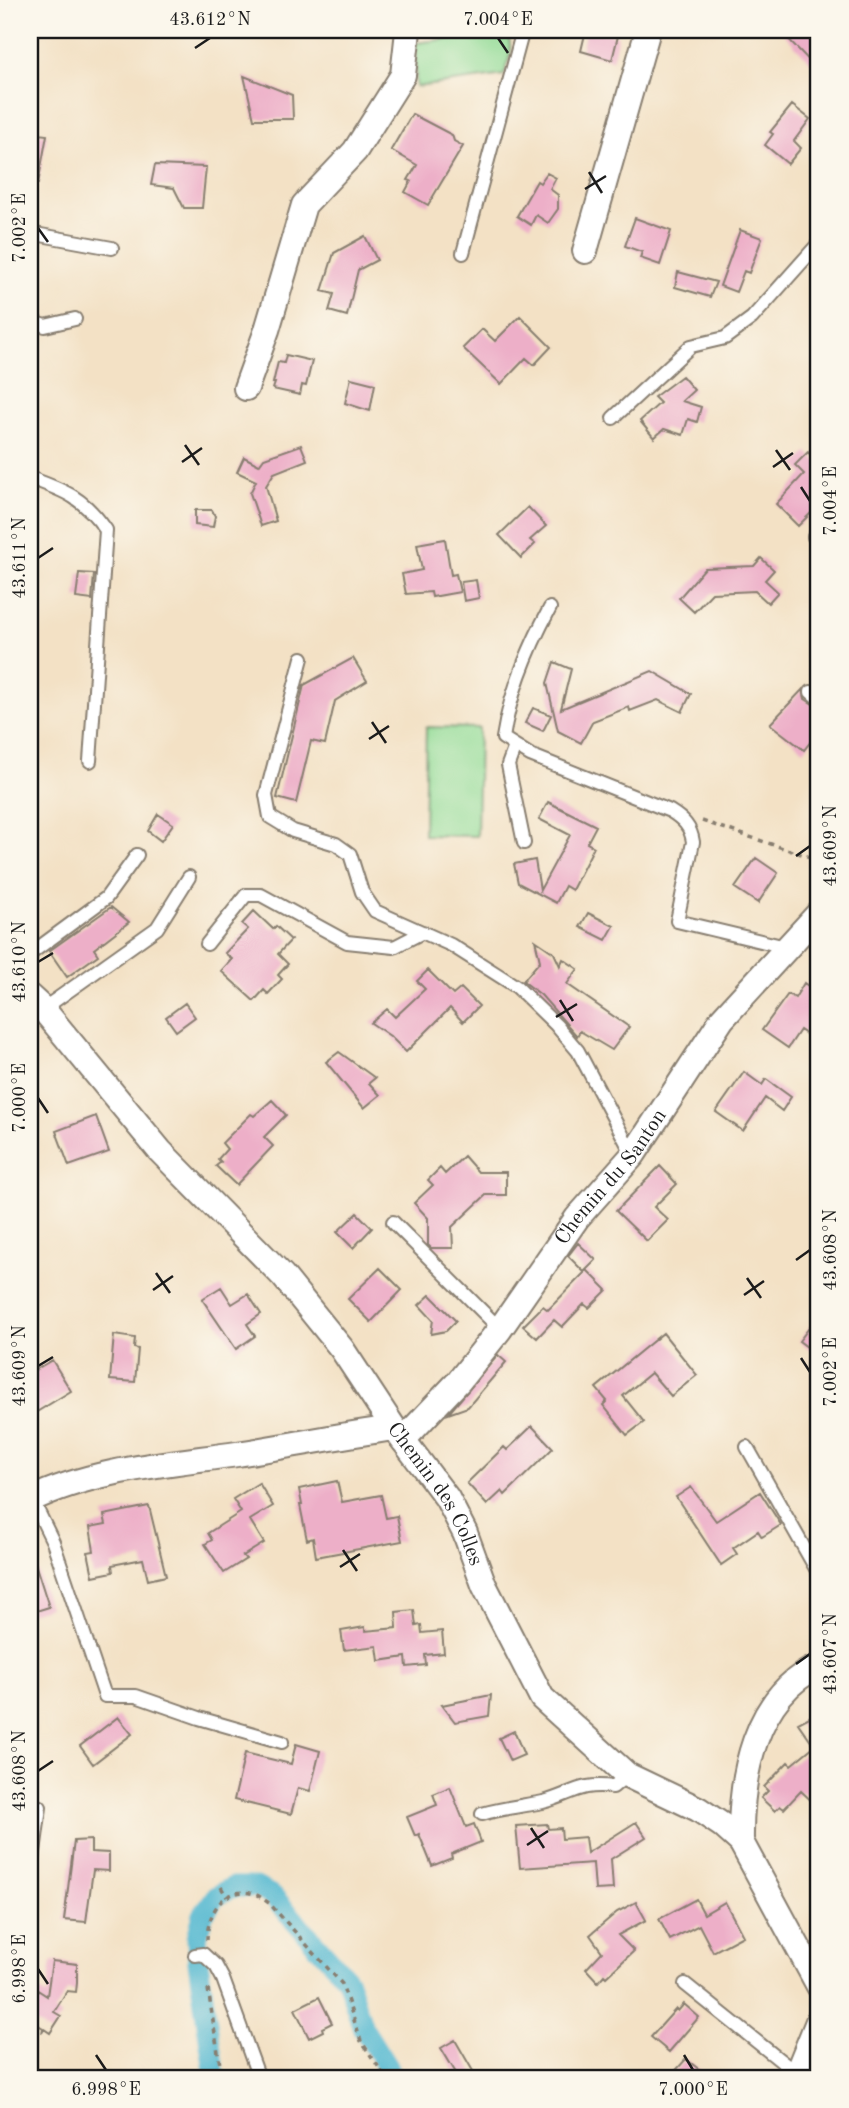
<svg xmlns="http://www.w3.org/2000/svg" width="849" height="2108" font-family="'Old Standard TT',serif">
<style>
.green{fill:#93db96;stroke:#587c59;stroke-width:2}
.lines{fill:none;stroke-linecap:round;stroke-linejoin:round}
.canal{stroke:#52b8d0;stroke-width:21}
.building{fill:#edafc8}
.lane-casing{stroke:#887e70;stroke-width:16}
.street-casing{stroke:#887e70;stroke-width:28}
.path{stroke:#887e70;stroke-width:3.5;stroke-dasharray:5 5;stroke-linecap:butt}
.lane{stroke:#fff;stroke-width:12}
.street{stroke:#fff;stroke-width:24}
.ticks{fill:none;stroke:#1c1c1c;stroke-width:2.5}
.labels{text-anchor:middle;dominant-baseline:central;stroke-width:5;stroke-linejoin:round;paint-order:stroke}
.street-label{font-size:21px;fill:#1c1c1c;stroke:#fbf7ec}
.neatline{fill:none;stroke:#1c1c1c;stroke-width:2.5}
.ticks-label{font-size:18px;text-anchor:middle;fill:#1c1c1c}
</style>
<rect width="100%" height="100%" fill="#fbf7ec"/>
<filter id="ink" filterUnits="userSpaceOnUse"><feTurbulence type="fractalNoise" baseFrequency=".0143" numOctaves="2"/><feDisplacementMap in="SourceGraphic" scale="14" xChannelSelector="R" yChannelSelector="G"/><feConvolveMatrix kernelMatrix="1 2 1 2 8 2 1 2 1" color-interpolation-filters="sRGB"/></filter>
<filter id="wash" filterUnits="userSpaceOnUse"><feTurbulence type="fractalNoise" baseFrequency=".00686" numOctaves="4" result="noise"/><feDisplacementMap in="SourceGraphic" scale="28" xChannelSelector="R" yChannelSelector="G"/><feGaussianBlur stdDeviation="1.57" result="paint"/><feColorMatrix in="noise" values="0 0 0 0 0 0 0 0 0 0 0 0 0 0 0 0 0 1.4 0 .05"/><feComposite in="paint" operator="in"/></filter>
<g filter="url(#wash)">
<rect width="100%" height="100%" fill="#f3e1c5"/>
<path class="green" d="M508,31L511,52L504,75L416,87V43Z
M426,727L479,728L477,836L424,835Z"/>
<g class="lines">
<path class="canal" d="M215,2078L198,1962L197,1938L203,1915L215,1897L233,1887H256L273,1896L347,1979L363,2028L394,2078"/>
</g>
<g id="blocks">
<path class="building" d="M586,30L618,36L612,60L581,51Z
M780,30H819V71Z
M244,76L292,95L293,119H254Z
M792,105L810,119L794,141L801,148L788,164L765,145L773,134L770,132Z
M412,114L452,135L454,141L463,146L428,205L405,192L411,181L408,180L417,165L391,150Z
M30,133L47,135L38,184L30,183Z
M155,165L206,167L202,208H184L174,188L151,185Z
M547,173L556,178L550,189L558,195V209L548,223L536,215L531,225L517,216L537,181L540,183Z
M635,218L671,231L660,265L640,258L642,252L625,246Z
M740,230L762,238L749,273L744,271L736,292L720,286Z
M365,236L377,260L358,270L347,316L329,311L334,294L322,291L334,253Z
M678,272L716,282L710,297L675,287Z
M520,316L551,347L534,365L526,358L501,384L463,348L482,329L495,341Z
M286,355L312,361L306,386L302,385L300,395L273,389L275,383H273L278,362L284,363Z
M682,376L694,390L682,401L701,407L697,422L688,419L683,435L664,429L654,438L640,421L660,403L654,397Z
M351,378L375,384L370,411L345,403Z
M301,445L307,460L274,473L266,486L276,521L261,526L250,493L256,481L237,472L244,457L259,465L264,458Z
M808,452L816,461L819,458V505L798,526L776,504L804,474L795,465Z
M528,507L546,526L530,540L535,544L521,558L499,535Z
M195,510H212L215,516L213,527L195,525Z
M445,539L451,575L456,574L460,592L432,597L431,592L406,594L402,574L422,570L417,544Z
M761,558L774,570L765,580L778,592L768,603L755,591L712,593L694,612L679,598L705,568L754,566Z
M79,573L94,574L92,600L76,598Z
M476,580L479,598L464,601L461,582Z
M353,658L367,681L335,701L325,744L311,741L296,803L277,798L304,685Z
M554,662L571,669L561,709L652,671L691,694L682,712L658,700L630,711L629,707L593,721L581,743L558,731L547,683Z
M803,689L805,699L819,708V731L804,750L770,724Z
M533,708L551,715L543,731L525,723Z
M548,802L596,826L587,843L594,847L572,890L565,886L556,903L518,883L514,864L535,860L540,890L570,835L539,819Z
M158,814L173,824L161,841L148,831Z
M756,858L778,873L758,903L735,888Z
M111,907L129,922L94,949L98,955L67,977L49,951Z
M254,911L273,929L276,926L291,940L278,954L288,964L278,975L282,979L268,994L264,990L254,1001L221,971L232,959L225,953L248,929L242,924Z
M588,913L614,926L606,940L580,927Z
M535,940L554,953L560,966L563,959L578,969L567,984L629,1027L612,1050L580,1031L577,1036L541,995L523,981L540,961Z
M428,970L453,995L461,988L479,1006L463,1022L450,1008L406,1052L390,1036L371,1023L387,1009L395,1017L425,989L417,981Z
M804,983L819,994V1021L809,1036L800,1030L788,1048L762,1030L788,994L795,998Z
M185,1003L195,1017L176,1031L166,1017Z
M339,1052L375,1078L369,1083L380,1095L364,1108L326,1062Z
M744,1072L762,1085L766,1079L791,1097L782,1111L765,1098L743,1131L716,1112Z
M272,1100L286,1115L264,1137L273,1146L236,1185L216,1166L221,1162L218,1159L227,1149L222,1143L251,1114L254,1116Z
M96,1116L109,1152L69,1166L56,1131Z
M464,1156L478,1172H506V1195H486L452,1227L453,1248H431L428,1245V1218L414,1203L433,1185L428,1180L440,1168L445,1174Z
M660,1166L677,1184L654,1207L668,1220L647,1241L616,1211Z
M357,1213L372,1228L353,1248L337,1232Z
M578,1243L596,1260L584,1272L568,1256Z
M380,1268L402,1290L371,1322L348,1299Z
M587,1270L607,1290L589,1308L584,1304L562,1327L554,1320L537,1338L523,1326L543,1306L548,1310Z
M221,1287L232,1304L248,1294L261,1314L247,1324L255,1336L236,1349L202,1299Z
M430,1295L456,1321L446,1331L431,1334L433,1320L419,1305Z
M819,1315V1356L799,1341Z
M663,1333L697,1375L671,1396L651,1373L623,1396L644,1422L627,1435L603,1405L607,1401L596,1388Z
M114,1335L135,1338L134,1348L138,1349L135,1382L110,1380Z
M498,1355L506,1362L468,1407L448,1414Z
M52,1360L71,1391L30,1416V1373Z
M532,1426L553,1448L505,1495L502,1491L487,1505L467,1483L504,1447L507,1450Z
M337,1481L342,1502L381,1495L386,1518L397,1516L402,1541L316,1557L313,1538L307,1540L300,1505H302L299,1489Z
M259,1483L273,1506L250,1520L264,1543L243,1556L246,1559L224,1573L205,1544L212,1540L208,1533L241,1512L233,1499Z
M691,1487L716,1521L760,1492L781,1525L762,1537L758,1531L733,1548L737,1554L721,1565L676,1497Z
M149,1506L166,1576L148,1580L143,1559L112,1565L113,1572L93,1576L88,1552L94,1551L90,1527L106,1524L104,1515Z
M33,1557L49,1607L30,1613V1558Z
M414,1610L416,1626L421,1625L422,1633L442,1631L444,1653L425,1655L426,1665L407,1667L406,1657L379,1661L377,1646L344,1650L341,1631L365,1627V1631L397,1628L396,1612Z
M491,1695L489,1716L455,1722L442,1705Z
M819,1712V1808L801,1791L784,1809L780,1806L775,1811L761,1798L768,1791L764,1787L788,1762L791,1765L814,1746L798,1723Z
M118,1717L132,1734L93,1764L80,1746Z
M514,1731L524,1755L510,1761L499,1738Z
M296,1744L320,1751L310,1791L298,1788L291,1814L234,1800L245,1753L291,1764Z
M450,1787L466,1827L474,1824L481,1842L451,1854L452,1858L432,1866L419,1834L415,1836L407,1817L437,1805L433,1794Z
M636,1822L646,1837L611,1859L613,1889L595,1890L593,1863L520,1868L516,1826L547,1824L548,1829L561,1828L562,1839L585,1837L587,1853Z
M91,1840V1852L109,1853V1871L93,1870L86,1922L64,1920L74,1841Z
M696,1899L704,1914L725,1902L743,1936L713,1952L699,1925L670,1940L659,1919Z
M636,1902L646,1920L618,1935L634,1951L606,1977L604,1975L598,1982L586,1969L602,1952L590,1935L617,1912Z
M52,1961L77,1964V1983L76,1992L67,1991L54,2012L61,2016L50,2033L44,2029L42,2033L43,2028L30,2020V1985L47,1996Z
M319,1997L332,2023L322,2028L323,2031L309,2038L295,2009Z
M684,2004L699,2017L669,2052L651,2037L676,2009L678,2011Z
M455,2040L477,2078H459L441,2048Z
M686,2059L710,2078H669Z"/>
</g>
</g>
<g filter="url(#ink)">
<use href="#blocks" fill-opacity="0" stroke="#887e70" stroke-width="2"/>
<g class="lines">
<g class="lane-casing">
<path id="lane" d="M30,233L112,248
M463,253L523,30
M30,321L45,326L75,319
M613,418L691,346L725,338L752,318L819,243
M30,478C66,491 84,498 106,530L90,761
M814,537L819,542
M550,608C528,649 510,692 503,738L530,755L670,811C683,819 691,827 693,842L677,921L786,947
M302,658L266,795L270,817L293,831L336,844L350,854L362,892L375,911L451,945L517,987L556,1025L578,1051L633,1155
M811,692L819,699
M515,746L508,765L524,843
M207,944L246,895H261L347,942L394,947L423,932
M30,954L106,898L137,855
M43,1009L157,928L189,877
M393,1222L500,1329
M747,1447L819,1574
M32,1499L53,1542L105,1696H136L199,1718L282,1742
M482,1814C502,1808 522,1806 543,1802C571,1795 580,1782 613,1787L627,1775
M30,1882L40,1807
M195,1955L203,1954L216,1966L223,1979L259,2078
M685,1984L796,2073"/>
</g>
<g class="street-casing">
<g id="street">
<path d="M585,251L648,30"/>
<path d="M246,388L267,330L304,205L355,151L403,75L408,31"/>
<path id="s1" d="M30,997L43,1009L160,1151L283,1276L342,1349L394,1428L447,1498L465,1533L484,1585L542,1698L627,1775L698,1809L722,1825L741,1842L819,1986"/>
<path id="s2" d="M403,1440L459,1381L500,1329L577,1218L633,1155L722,1019L819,913"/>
<path d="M30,1500C93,1469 168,1464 237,1454C289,1446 341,1435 394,1428"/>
<path d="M741,1842C740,1778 754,1695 819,1666"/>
<path d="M795,2078L819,2019"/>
</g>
</g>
<path class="path" d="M702,821L819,860
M221,1887L227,1897
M207,1940C207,1914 223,1885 254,1894C259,1895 264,1900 269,1903L342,1984L361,2041L386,2078
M208,1989L222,2078"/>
<use href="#lane" class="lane"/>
<use href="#street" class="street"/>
</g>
</g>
<path class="ticks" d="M498,38L508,53M195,48L210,38M589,172L602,193M585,189L606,176M38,228L48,242M185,445L199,465M776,450L790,470M182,462L202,448M773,467L793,453M801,487L810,501M38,558L53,548M372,722L386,743M369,739L389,726M796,856L810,846M38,962L53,953M560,1000L573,1021M556,1017L577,1004M38,1098L48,1113M796,1260L810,1250M156,1273L170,1293M747,1278L761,1298M153,1290L173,1276M744,1295L764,1281M801,1358L810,1372M38,1366L53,1357M343,1550L357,1571M340,1567L360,1554M796,1664L810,1654M38,1771L53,1761M531,1828L544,1848M527,1845L548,1831M38,1969L48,1984M96,2055L106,2070M684,2055L693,2070"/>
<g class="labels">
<g class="street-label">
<text stroke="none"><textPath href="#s2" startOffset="336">Chemin du Santon</textPath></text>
<text stroke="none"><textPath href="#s1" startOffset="644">Chemin des Colles</textPath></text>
</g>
</g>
<rect width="849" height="2108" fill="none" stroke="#fbf7ec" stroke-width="77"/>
<rect x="38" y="38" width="772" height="2032" class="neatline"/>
<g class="ticks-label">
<text x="210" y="25">43.612°N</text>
<text x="498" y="25">7.004°E</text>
<text transform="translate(19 228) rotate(-90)" y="6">7.002°E</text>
<text transform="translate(830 501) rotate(-90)" y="6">7.004°E</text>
<text transform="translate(19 558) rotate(-90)" y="6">43.611°N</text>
<text transform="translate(830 846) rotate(-90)" y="6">43.609°N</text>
<text transform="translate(19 962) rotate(-90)" y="6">43.610°N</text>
<text transform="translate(19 1098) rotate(-90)" y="6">7.000°E</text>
<text transform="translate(830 1250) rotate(-90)" y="6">43.608°N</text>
<text transform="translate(19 1366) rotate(-90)" y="6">43.609°N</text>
<text transform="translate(830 1372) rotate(-90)" y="6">7.002°E</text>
<text transform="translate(830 1654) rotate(-90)" y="6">43.607°N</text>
<text transform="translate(19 1771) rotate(-90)" y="6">43.608°N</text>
<text transform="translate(19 1969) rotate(-90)" y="6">6.998°E</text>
<text x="106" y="2095">6.998°E</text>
<text x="693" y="2095">7.000°E</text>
</g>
</svg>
